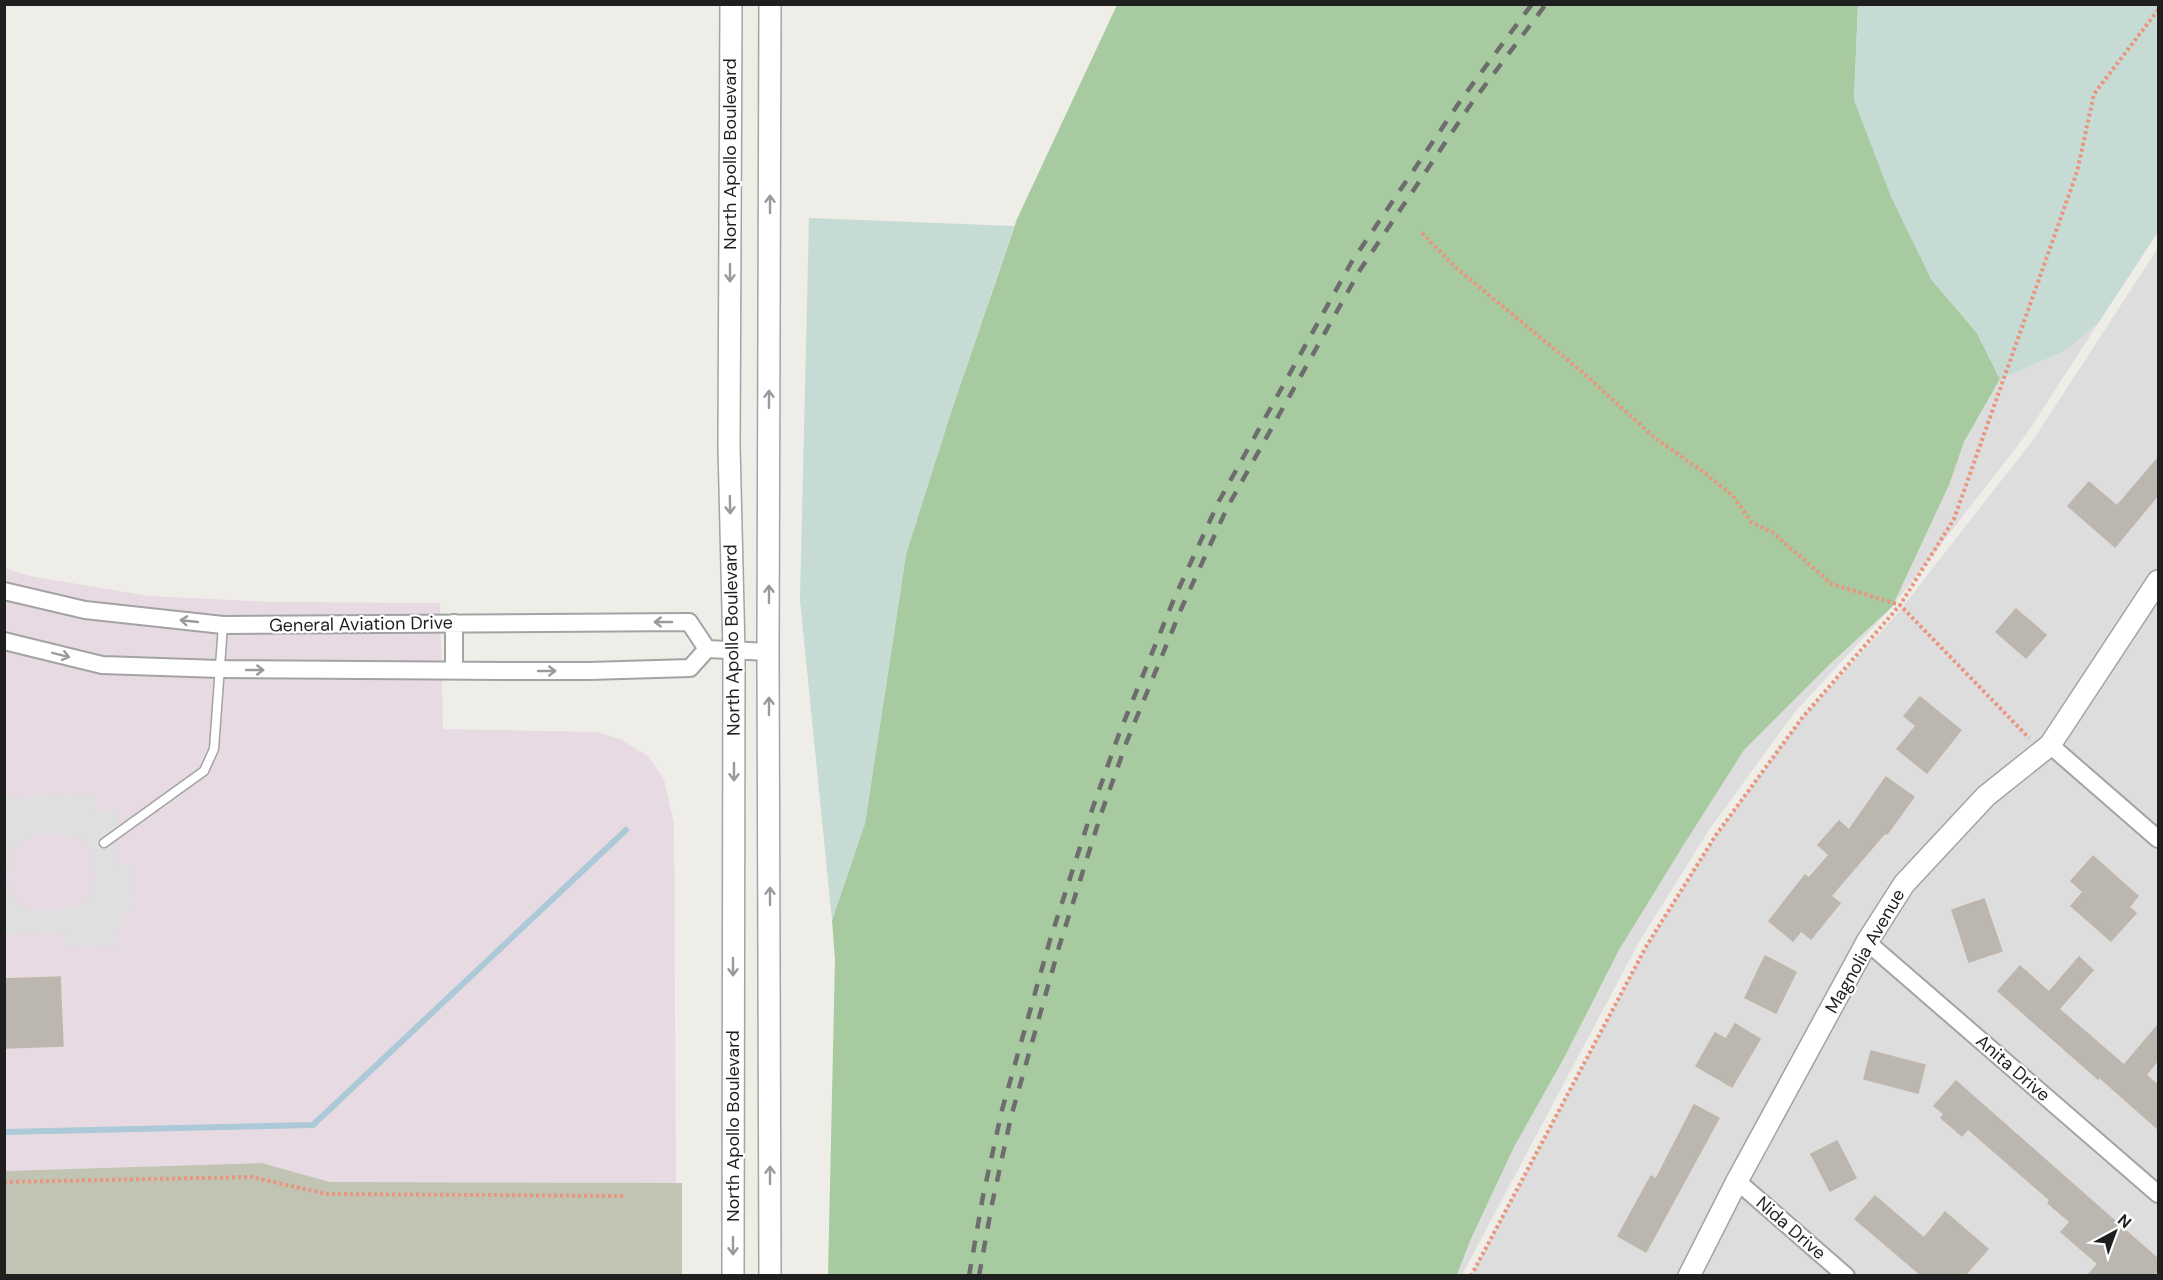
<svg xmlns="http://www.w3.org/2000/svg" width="2163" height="1280" font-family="'DM Sans',sans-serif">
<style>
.residential{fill:#ddd}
.industrial{fill:#e7dae3}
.construction{fill:#c1c3b3}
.forest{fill:#a8caa0}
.wetland{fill:#c6dbd4}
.parking{fill:#dfdfdf;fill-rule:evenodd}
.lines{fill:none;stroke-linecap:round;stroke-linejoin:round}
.stream{stroke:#acc9d7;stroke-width:6}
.building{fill:#bcb6b0;stroke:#bfb6ab;stroke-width:1.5}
.service-casing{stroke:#a3a3a3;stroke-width:11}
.minor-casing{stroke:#a3a3a3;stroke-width:20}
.tertiary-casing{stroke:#a3a3a3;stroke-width:24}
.path{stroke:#ea957d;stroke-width:4;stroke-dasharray:3 3;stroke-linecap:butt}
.service{stroke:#fff;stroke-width:8}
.minor{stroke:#fff;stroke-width:16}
.tertiary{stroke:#fff;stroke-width:21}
.rail{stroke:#6d6d6d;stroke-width:4.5;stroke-dasharray:12 12;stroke-linecap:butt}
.oneway{stroke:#9a9a9a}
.labels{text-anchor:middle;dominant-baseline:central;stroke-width:4.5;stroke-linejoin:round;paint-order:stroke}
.street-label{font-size:18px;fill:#1f1f1f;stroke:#fff}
</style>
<rect width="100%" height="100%" fill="#efede7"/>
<path class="residential" d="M2158,248V1275L1471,1276L1647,945L1716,835L1802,718L1896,615L2033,440Z
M2099,322L2026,435L1892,607L1794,713L1709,830L1639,942L1462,1275L1457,1276L1470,1241L1514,1147L1564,1058L1619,950L1683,846L1744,750L1830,664L1891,608L1949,485L1964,442L2000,379L2067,350Z"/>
<path class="industrial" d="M4,568L30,576L149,596L272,602L440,603L443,729L598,732L622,740L648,756L664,779L674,824L676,1183L330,1182L262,1163L5,1171Z"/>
<path class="construction" d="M262,1163L330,1182L682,1183V1275H5V1171Z"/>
<path class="forest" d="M1117,5H1858L1854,100L1931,279L1977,333L2000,379L1964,442L1949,485L1892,607L1830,664L1744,750L1683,846L1619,950L1564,1058L1514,1147L1470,1241L1457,1275L828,1276L835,959L832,920L865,823L906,554L950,415L1017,219Z"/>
<path class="wetland" d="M1858,5H2158V232L2099,322L2067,350L2000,379L1977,333L1931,279L1891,197L1854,100Z
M809,218L1014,226L950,415L906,554L865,823L832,920L800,600Z"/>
<path class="parking" d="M95,795L96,811H118L119,866H133L134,912H120V929L116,930L117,947L65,948L64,932L5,934L4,797ZM32,835H72L85,842L91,852L95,880L91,893L80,905L66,909H28L14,899L7,884L9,857L18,844Z"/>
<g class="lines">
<path class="stream" d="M4,1132L313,1125L626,830"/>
</g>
<path class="building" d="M2158,458V495L2115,547L2068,506L2089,482L2117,506Z
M2016,609L2046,635L2026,658L1996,632Z
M1920,697L1961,730L1927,773L1897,749L1916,726L1904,716Z
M1886,777L1914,797L1887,834L1885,833L1831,896L1840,903L1811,939L1801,931L1793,941L1769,921L1805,875L1809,878L1829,855L1818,845L1839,821L1849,830Z
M2093,856L2138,896L2129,907L2136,913L2111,941L2071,906L2083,892L2071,881Z
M1984,899L2002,951L1969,962L1952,910Z
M1765,956L1796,972L1776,1013L1745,998Z
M2079,957L2093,970L2059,1009L2124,1065L2158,1025V1060L2146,1075L2158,1085V1129L2099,1077L2098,1079L1998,991L2020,966L2049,992Z
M60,977L63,1046L4,1048V979Z
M1735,1024L1760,1039L1732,1087L1696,1066L1715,1033L1726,1039Z
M1871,1051L1925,1065L1918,1093L1864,1079Z
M1956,1081L2158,1259V1270L2154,1275H2088L2098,1264L2061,1232L2070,1222L2048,1203L2050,1200L1968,1129L1962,1136L1941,1118L1944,1114L1934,1106Z
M1694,1105L1719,1118L1646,1252L1618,1236L1651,1176L1656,1179Z
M1837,1141L1856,1178L1830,1191L1811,1154Z
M1875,1196L1924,1238L1945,1212L1988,1249L1965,1275H1921L1855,1219Z"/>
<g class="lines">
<g class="service-casing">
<path id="service" d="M104,843L204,771L214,749L223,625"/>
</g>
<g class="minor-casing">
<path id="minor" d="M4,591L85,610L223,625L689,622L707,649
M454,623V670
M4,641L102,665L220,669L506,671H589L690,668L707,649
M707,649L768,652
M2050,745L2158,839
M1867,942L2158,1194
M1737,1181L1846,1276"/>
</g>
<g class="tertiary-casing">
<path id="tertiary" d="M731,4L729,446L734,651L733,1276
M770,1276L768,652L770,4
M1689,1276L1737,1181L1867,942L1904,884L1986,796L2050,745L2158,581"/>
</g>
<path class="path" d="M1422,233L1455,267L1581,371L1655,438L1706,474L1733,496L1751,522L1772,532L1832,584L1900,605L2029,738
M4,1182L252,1177L326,1194L626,1196
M1471,1276L1647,945L1716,835L1802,718L1900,605L1954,519L2077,172L2094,94L2158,10"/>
<use href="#service" class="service"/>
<use href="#minor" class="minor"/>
<use href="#tertiary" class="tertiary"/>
<path class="rail" d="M969,1276L983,1196L1002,1110L1050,940L1093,807L1119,734L1174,599L1219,501L1351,263L1463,97L1532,4
M979,1276L992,1204L1011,1117L1059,947L1101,814L1127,741L1182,607L1227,508L1360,270L1471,104L1546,4"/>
</g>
<defs><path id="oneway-shaft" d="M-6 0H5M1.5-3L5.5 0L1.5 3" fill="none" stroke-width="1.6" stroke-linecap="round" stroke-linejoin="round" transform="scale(1.5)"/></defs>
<g class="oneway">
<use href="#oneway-shaft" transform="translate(770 204) rotate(-90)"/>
<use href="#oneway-shaft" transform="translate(730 273) rotate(90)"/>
<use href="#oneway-shaft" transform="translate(769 399) rotate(-90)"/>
<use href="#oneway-shaft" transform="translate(730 505) rotate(89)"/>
<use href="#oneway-shaft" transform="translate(769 594) rotate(-90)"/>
<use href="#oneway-shaft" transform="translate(189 621) rotate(-174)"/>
<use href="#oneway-shaft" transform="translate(663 622) rotate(-180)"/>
<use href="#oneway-shaft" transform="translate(61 655) rotate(14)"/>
<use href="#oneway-shaft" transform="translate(255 670)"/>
<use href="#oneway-shaft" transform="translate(547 671)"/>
<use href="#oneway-shaft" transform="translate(769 706) rotate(-90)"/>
<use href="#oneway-shaft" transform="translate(734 772) rotate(90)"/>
<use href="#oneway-shaft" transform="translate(770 896) rotate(-90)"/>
<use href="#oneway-shaft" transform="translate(733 967) rotate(90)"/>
<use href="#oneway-shaft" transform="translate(770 1175) rotate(-90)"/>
<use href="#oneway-shaft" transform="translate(733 1246) rotate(90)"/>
</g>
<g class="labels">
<g class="street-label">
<text transform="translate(730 154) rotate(-90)">North Apollo Boulevard</text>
<text transform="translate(361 624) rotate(-1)">General Aviation Drive</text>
<text transform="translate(732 640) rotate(-91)">North Apollo Boulevard</text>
<text transform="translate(1865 951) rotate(-60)">Magnolia Avenue</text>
<text transform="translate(2013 1068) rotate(41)">Anita Drive</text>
<text transform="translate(733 1126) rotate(-90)">North Apollo Boulevard</text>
<text transform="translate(1791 1228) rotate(41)">Nida Drive</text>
</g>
</g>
<rect width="2163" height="1280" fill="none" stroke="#1f1f1f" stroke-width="12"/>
<g transform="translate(2115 1232) rotate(41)" stroke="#ffffff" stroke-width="4.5" paint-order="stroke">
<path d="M0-4.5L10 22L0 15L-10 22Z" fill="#1f1f1f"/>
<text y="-9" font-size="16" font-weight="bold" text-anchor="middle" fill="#1f1f1f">N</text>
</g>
</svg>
